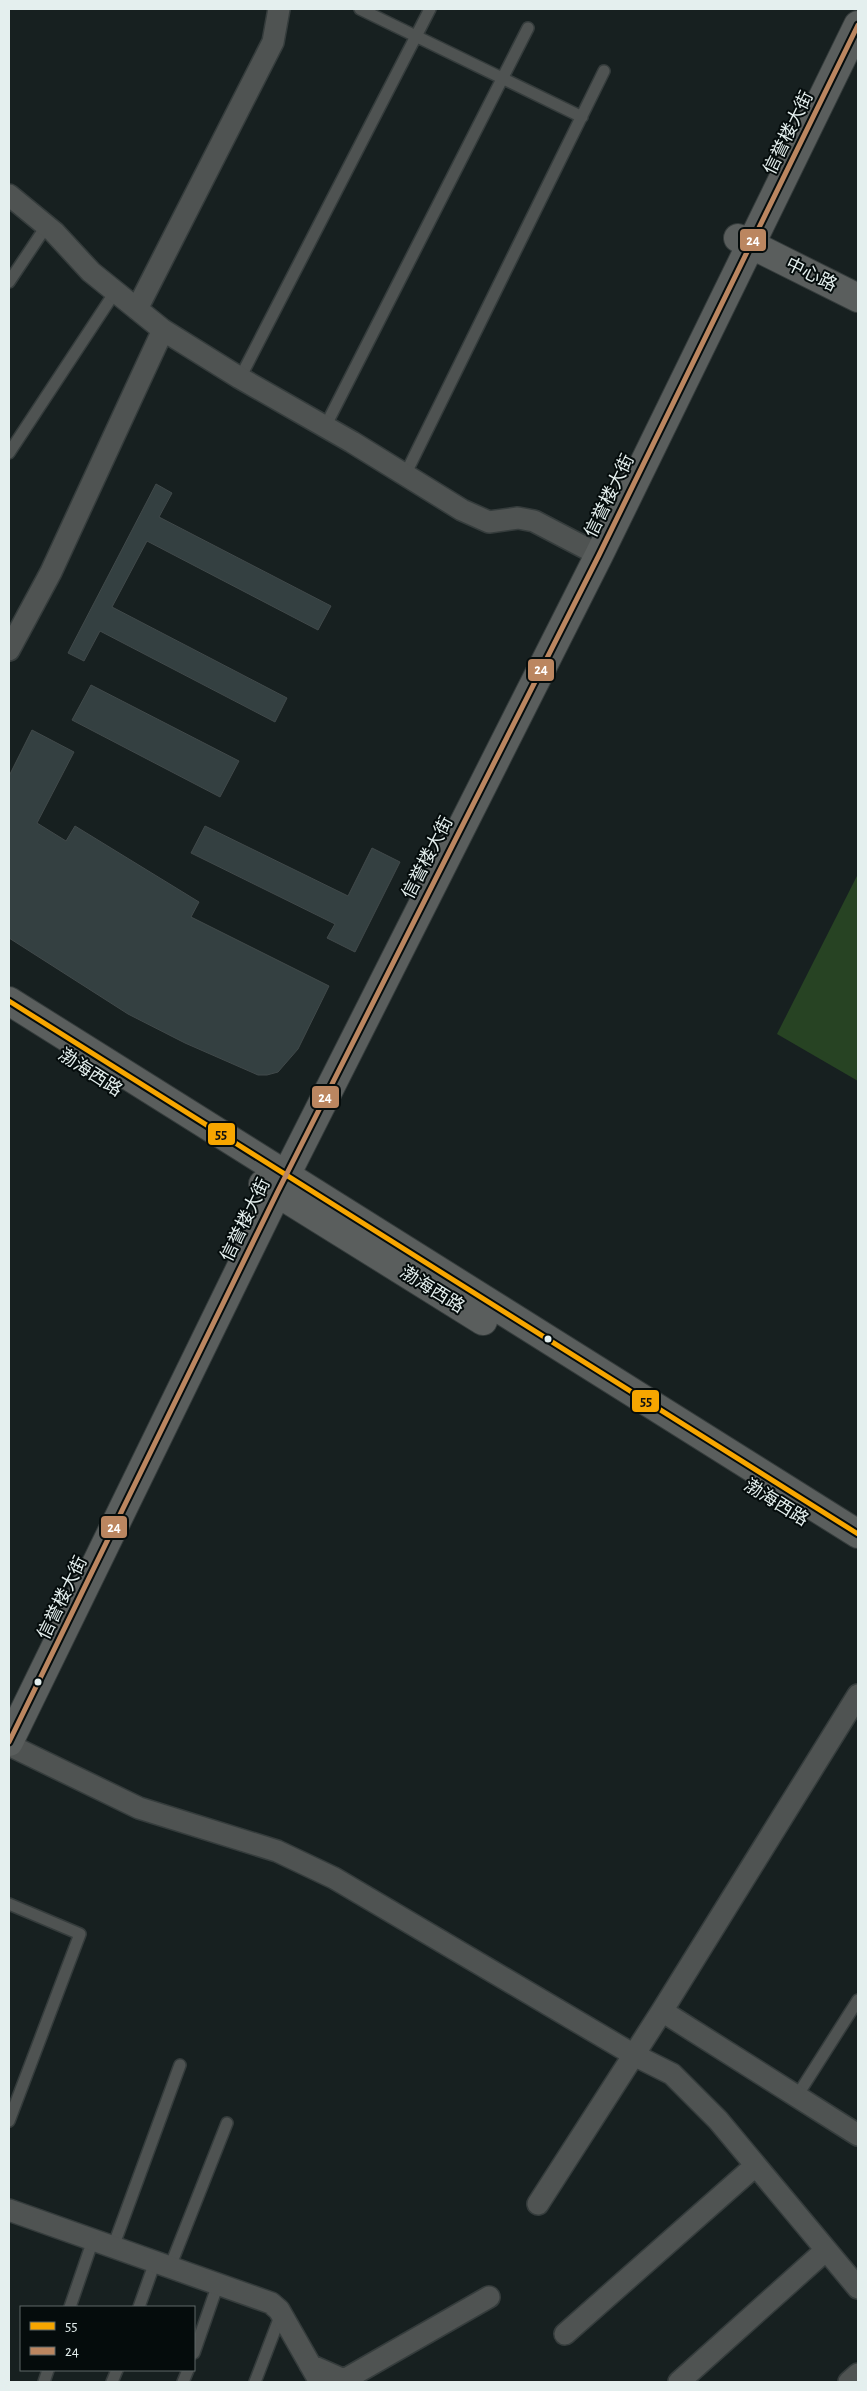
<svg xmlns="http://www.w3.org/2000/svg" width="867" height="2391" font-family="'Alegreya Sans','Noto Sans SC',sans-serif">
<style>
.green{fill:#274323}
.building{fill:#344041;stroke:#41494a}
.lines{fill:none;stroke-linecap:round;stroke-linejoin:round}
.lane-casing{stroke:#353c3c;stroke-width:14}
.street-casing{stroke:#353c3c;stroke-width:24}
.secondary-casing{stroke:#353c3c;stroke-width:30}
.lane{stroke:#4f5352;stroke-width:11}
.street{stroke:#4f5352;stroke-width:21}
.secondary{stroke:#5a5e5d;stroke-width:28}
.bus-1-casing{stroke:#050c0c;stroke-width:9}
.bus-2-casing{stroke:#050c0c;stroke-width:9}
.bus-1{stroke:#f7a600;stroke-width:5}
.bus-2{stroke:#bb8660;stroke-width:5}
.bus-dot{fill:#e4efee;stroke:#050c0c;stroke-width:2}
.labels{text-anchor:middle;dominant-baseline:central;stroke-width:4;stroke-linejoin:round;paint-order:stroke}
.street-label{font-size:18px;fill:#e4efee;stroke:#050c0c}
.line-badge{stroke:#050c0c;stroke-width:2}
.badge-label{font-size:14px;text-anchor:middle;font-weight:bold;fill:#fff}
.pale-badge-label{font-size:14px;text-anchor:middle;font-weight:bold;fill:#111}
</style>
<rect width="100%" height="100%" fill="#172020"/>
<path class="green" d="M858,874V1081L777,1034Z"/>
<path class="building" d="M156,484L172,493L159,517L331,606L318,630L147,541L112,607L287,698L275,722L100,631L84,661L68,653Z
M91,685L239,761L220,797L72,720Z
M32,730L74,752L37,823L66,841L75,826L199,902L191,917L329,986L298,1049L278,1072L267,1075H258L185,1043L128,1014L9,938V776Z
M205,826L348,896L372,848L400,862L355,952L327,938L335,924L191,853Z"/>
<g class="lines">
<g class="lane-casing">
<path id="lane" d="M360,9L582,117
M9,282L47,225
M240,378L430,9
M325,427L528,28
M9,453L115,292
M405,475L604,71
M9,1904L80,1934L9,2121
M797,2096L858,2000
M113,2247L180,2065
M170,2267L227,2123
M70,2307L93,2240
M139,2307L155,2262
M194,2353L218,2284
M44,2382L48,2370
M112,2382L117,2370
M183,2382L188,2370
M255,2382L281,2314"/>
</g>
<g class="street-casing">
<path id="street" d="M9,195L54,232L91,272L163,330L240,378L352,442L462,510L489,522L518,518L534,521L599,555
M137,309L273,42L279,9
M9,650L51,572L163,330
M9,1745L139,1808L277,1851L334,1878L634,2055L672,2074L718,2120L858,2288
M662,2011L858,2135
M538,2204L662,2011L858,1695
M9,2210L271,2303L279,2310L320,2382
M565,2334L755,2166
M310,2365L344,2380L489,2297
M679,2382L826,2250
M849,2382L858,2374"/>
</g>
<g class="secondary-casing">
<path id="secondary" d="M738,238L858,298
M9,1001L858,1534
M263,1184L483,1321
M9,1742L277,1193L599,555L858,25"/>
</g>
<use href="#lane" class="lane"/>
<use href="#street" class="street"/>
<use href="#secondary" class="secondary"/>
<g class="bus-1-casing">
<path id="bus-1" d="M9,1001L858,1534"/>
</g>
<g class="bus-2-casing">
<path id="bus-2" d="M9,1742L277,1193L599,555L858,25"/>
</g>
<use href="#bus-1" class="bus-1"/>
<use href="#bus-2" class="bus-2"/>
</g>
<g class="bus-dot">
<circle cx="548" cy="1339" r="4.5"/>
<circle cx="38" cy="1682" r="4.5"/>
</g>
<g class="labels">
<g class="street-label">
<text transform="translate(789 133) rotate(-64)">信誉楼大街</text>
<text transform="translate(811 275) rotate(26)">中心路</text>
<text transform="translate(610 496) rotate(-64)">信誉楼大街</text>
<text transform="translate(428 858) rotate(-63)">信誉楼大街</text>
<text transform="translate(90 1073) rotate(33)">渤海西路</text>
<text transform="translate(246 1220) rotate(-64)">信誉楼大街</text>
<text transform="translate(432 1290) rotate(32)">渤海西路</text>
<text transform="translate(776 1503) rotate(32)">渤海西路</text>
<text transform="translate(63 1598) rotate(-64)">信誉楼大街</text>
</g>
</g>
<g class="line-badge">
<rect x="739" y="228" width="28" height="24" rx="5" fill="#bb8660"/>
<rect x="527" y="658" width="28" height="24" rx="5" fill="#bb8660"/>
<rect x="311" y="1085" width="29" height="24" rx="5" fill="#bb8660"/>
<rect x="207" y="1122" width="29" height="24" rx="5" fill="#f7a600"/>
<rect x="631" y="1389" width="29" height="24" rx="5" fill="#f7a600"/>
<rect x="100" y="1515" width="28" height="24" rx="5" fill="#bb8660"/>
</g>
<g class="badge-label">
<text x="753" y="245">24</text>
<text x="541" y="674">24</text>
<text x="325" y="1102">24</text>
<text x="114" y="1532">24</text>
</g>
<g class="pale-badge-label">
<text x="221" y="1139">55</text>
<text x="646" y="1406">55</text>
</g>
<rect width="867" height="2391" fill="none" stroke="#e4efee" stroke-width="20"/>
<rect x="20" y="2306" width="175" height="65" fill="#050c0c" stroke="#5e6766"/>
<rect x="30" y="2322" width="25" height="8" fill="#f7a600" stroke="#5e6766"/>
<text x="65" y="2331" font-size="15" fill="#e4efee">55</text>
<rect x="30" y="2347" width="25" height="8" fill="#bb8660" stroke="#5e6766"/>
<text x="65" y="2356" font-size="15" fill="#e4efee">24</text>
</svg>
